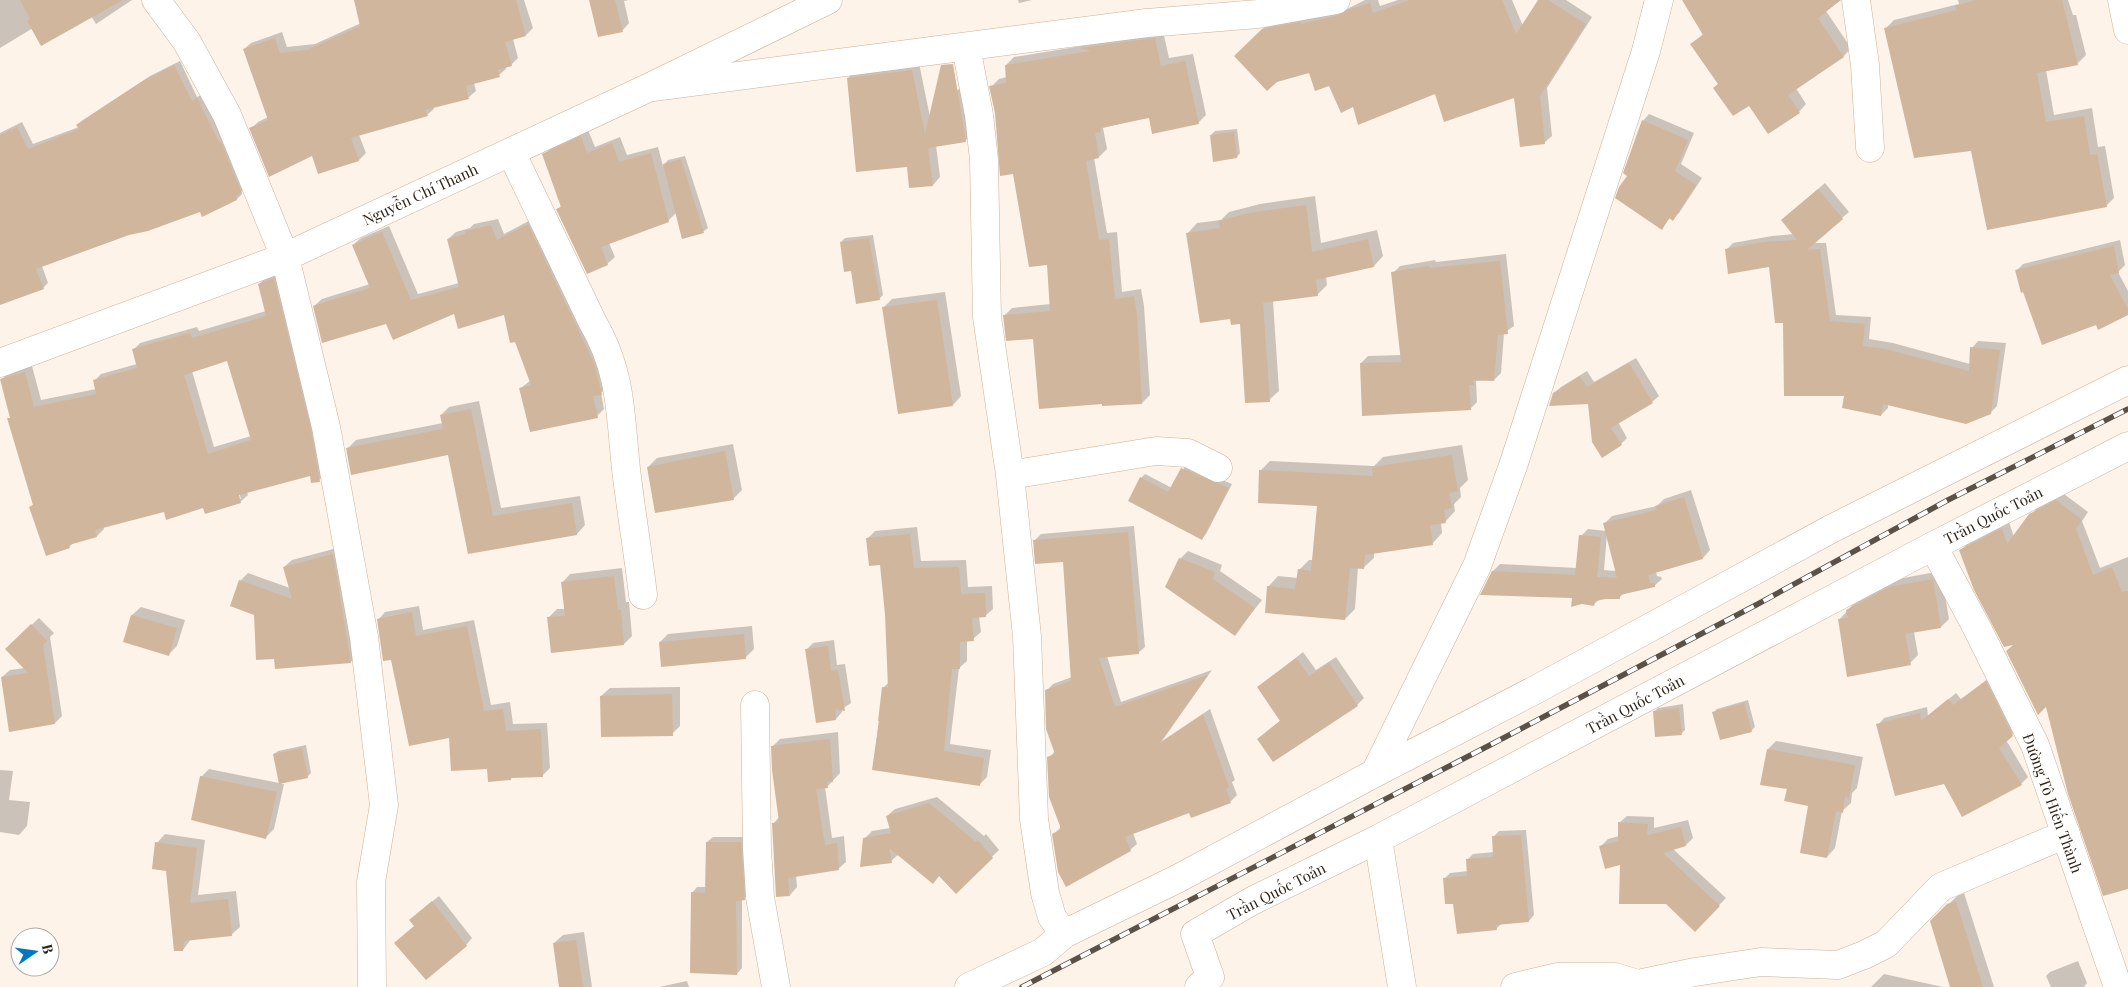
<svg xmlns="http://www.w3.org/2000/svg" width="2128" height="987" font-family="'Playfair Display',serif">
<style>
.shadow{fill:#0003;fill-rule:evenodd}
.building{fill:#d0b69d;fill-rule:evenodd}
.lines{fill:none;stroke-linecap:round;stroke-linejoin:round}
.street-casing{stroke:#cbb198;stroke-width:29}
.secondary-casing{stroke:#cbb198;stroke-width:29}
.street{stroke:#fff;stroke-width:28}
.secondary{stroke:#fff;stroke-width:28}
.rail-casing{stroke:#5b5147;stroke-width:5.5}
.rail{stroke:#fff;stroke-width:4;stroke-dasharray:11;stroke-linecap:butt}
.labels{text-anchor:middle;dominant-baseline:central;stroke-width:4;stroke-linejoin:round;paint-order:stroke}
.street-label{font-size:15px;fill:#2e241a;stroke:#fff}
</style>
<rect width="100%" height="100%" fill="#fef3e9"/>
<path class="shadow" d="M0,0H132L96,24L91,16L33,28L0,48Z
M355,0H524L533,28L526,35L513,39L518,58L511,65L505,67L506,69L499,75L474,83L476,91L469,97L433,107L434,109L427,115L359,135L366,153L359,160L319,173L313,154L251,129L258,122L268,117L244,49L251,43L282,32L287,47L315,44L361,23Z
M591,0H629L624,1L629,23L622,31Z
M1018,0H1032L1019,3Z
M1365,0H1378L1380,6L1398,0H1512L1523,26L1540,0H1566L1592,17L1547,88L1552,136L1544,143L1515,97L1436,92L1354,105L1329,84L1310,72L1235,56L1270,22L1347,9Z
M1684,0H1839L1826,11L1851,48L1844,56L1796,88L1806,104L1799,112L1750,104L1719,83L1692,44L1703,34Z
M1958,0H2068L2073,15H2076L2086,55L2077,64L2046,70L2054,115L2092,108L2098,147L2105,146L2114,198L2106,206L1972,149L1885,29L1894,20L1959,4Z
M1163,31L1169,58L1193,54L1206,115L1198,123L1149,117L1103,128L1107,149L1099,157L1094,158L1107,233L1117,232L1122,292L1141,289L1144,306L1150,395L1142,403L1103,405L1034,337L1004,316L1012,308L1051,304L1048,264L1014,173L996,113L991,87L999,79L1007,77L1006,65L1014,57L1082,46L1088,40Z
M180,61L197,97L203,94L246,187L241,192L242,194L237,199L128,234L42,266L48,283L43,288L0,286V133L22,122L33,144L79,127L77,125L83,120L150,76Z
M919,63L930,117L963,85L973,133L966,140L936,145L940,177L933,185L908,165L848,78L856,70Z
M1649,114L1694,133L1681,164L1702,178L1679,213L1672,219L1670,218L1662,228L1628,175L1643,121Z
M1237,129L1240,153L1237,157L1211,135L1215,131Z
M588,130L595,147L620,137L627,155L658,147L663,166L668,160L685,156L708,228L704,231L682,238L676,213L668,221L609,243L615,257L607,264L557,210L562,205L544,155L551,148Z
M1825,183L1849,212L1812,243H1826L1836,315L1871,317L1869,339L1893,343L1970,364L1972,348L1978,341L2006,343L1997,406L1990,413L1888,404V408L1881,415L1845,395L1785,321L1770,266L1726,250L1733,243L1772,236L1794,234L1782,220Z
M1315,196L1321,243L1377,230L1383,256L1374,266L1326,276L1327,285L1318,294L1273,301L1279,391L1269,400L1241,322L1188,233L1197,223L1221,220L1229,212L1260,204Z
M536,217L608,386L601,393L604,409L597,416L521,388L531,380L505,314L455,312L386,323L314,306L322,299L370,284L353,245L361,238L389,226L418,294L459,283L448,239L456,232L470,228L474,224L498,219L504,234Z
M873,235L883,295L879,299L852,270L841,242L845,238Z
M2120,240L2125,265L2118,272L2128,291V314L2096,323L2024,291L2017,270L2023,264Z
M1506,254L1514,326L1504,333L1501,373L1494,380L1476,381L1477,402L1470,409L1361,363L1368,356L1402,355L1393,273L1400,266L1435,260L1436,262Z
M281,272L326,473L319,480L311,474L247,492L248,495L240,502L164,511L103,526L104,529L97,536L73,543L69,547L30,507L34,504L9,419L11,417L1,380L8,373L32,366L41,400L96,389L94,381L101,374L137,364L133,350L140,343L197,327L199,331L266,311L259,284L266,277ZM228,359L251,436L214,447L192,371ZM238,489L241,499H239Z
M945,292L961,396L953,405L884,307L892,299Z
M1636,358L1659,396L1652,402L1618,422L1627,438L1621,444L1590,402L1554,394L1561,387L1587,371L1594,382Z
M479,401L501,508L580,496L585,525L577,534L469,552L449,454L347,449L356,440L443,423L441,415L449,407Z
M733,444L742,490L733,499L648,467L657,458Z
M1462,445L1468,480L1460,488L1461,497L1454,504L1455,511L1445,522H1441L1442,533L1432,544L1374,552V558L1363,568L1358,567L1355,609L1345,619L1268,587L1278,576L1298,578L1299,570L1309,560H1313L1318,505L1260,471L1270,461L1374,466L1383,457Z
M1186,465L1232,484L1206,534L1202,538L1141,478L1145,474L1172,488Z
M1691,490L1710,550L1703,558L1656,572L1657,576L1661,577L1662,579L1654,586L1624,593L1619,598L1600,599L1594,604L1493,571L1500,564L1577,568L1581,536L1588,529L1607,531L1605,523L1612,516L1657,506L1664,499ZM1607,534L1616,571L1604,570Z
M2064,494L2088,512L2082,521L2100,568L2128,557V888L2047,705L2015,643L1961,550L1968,543L2009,522L2014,537L2037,508Z
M1134,526L1145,647L1138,653L1107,656L1121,702L1212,670L1162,741L1210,709L1235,780L1232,782L1237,795L1230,802L1189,811L1133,833L1137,844L1130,850L1053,835L1061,827L1049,758L1055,751L1046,691L1053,684L1072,677L1064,560L1034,541L1041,534Z
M917,527L921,561L966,560L968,587L992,586L993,609L985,616H979L981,632L973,639L967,640V661L959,668L950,744L991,750L987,777L980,784L873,768L883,688L889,682L887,614L881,564L868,538L875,531Z
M341,547L359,654L351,662L275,658L240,581L248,573L290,588L284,567L292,560Z
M1188,551L1222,565L1220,571L1262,600L1235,634L1180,559Z
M622,568L626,602H629L632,636L624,644L548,618L557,609H565L562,583L570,574Z
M1941,571L1949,619L1941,627L1914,632L1918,655L1910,663L1839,620L1856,601L1898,579Z
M419,606L423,630L474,620L491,705L510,702L513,724L547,723L550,768L543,775L513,777L511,779L488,767L450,737L392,659L378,620L385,612Z
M141,607L185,620L177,646L169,654L125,641L132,615Z
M39,618L54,633L50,637L62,716L55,723L2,677L10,670L25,668L6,649Z
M752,626L754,649L745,658L660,642L668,634Z
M834,640L837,665L845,664L851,703L842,709V712L836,719L806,650L813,643Z
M1303,652L1316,670L1336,657L1364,698L1357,705L1265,733L1281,720L1259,687Z
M1993,675L2019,728L2006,740L2028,777L2021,784L1945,782L1878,725L1884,718L1927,707L1928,716L1956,693L1961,699Z
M680,687V726L672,734L601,696L610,688Z
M1748,700L1755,727L1751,731L1713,713L1717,709Z
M1683,704L1685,730L1681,734L1654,712L1658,708Z
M838,732L840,773L827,787H825L832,838L844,836L846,862L838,869L796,875L797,887L790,895L774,823L779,817L772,747L780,739Z
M1776,741L1863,757L1857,788L1852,793L1851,803L1842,811L1835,848L1827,857L1810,805L1788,788L1768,749Z
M306,745L311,773L307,777L274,754L278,751Z
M209,769L284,784L274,829L265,838L201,777Z
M0,770L13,771L9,800L30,802L27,826L19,835L0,832Z
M937,797L984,836L986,834L999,850L956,892L940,875L933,882L899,854L891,861L865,838L872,831L890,828L887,816L895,809Z
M1627,816L1654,817V828L1688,820L1693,838L1686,845L1673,849L1726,898L1695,930L1667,902L1601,846L1608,839L1619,836V823Z
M1526,830L1534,915L1529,921L1502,923L1496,929L1454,902L1445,878L1450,873L1468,871V859L1473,854L1494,852V836L1499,831Z
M165,834L205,840L198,895L236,891L240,927L231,935L191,939L183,950L167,870L157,843Z
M713,837H746L750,894L742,899V968L737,974L692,893L697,887H706L707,842Z
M1964,893L1994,987H1952L1931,922L1957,896Z
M439,896L472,938L466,945L415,926L417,914Z
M584,932L592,987H560L554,943L563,935Z
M2078,961L2087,983L2084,987H2051L2046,976L2050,972Z
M1884,974L1943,987H1871Z
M687,981L689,987H659Z"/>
<path class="building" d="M20,0H123L41,46L27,21L30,19Z
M354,0H516L526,36L505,42L512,66L498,70L500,77L466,86L469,99L425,110L428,116L351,138L359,161L318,174L312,156L269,177L249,128L268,120L243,49L275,38L280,53L307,50L360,26Z
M589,0H615L623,32L598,37Z
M1410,0H1502L1516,34L1538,0H1548L1586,24L1540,96L1545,144L1520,147L1514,98L1444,122L1435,94L1358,125L1353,107L1341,113L1329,86L1315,91L1309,73L1277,82L1267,91L1234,56L1262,29L1301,22V24L1339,15L1348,10L1370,3L1373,13Z
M1682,0H1841L1818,18L1844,57L1788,95L1800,113L1768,134L1749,106L1733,116L1713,88L1718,84L1690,44L1703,35Z
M1976,0H2062L2078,65L2037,73L2046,122L2084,116L2090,155L2097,154L2107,207L1987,230L1971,151L1914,158L1884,28L1957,10L1955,6Z
M1155,38L1161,66L1185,61L1199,124L1152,134L1149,118L1100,128L1101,132L1095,133L1099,158L1086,161L1099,240L1109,239L1115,299L1134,296L1137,315L1142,404L1102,406V404L1039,409L1033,339L1006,341L1003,315L1050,311L1047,265L1029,267L1013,174L1000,176L995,113L989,86L1006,83L1005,65L1091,51L1079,48Z
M953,64L966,142L928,148L933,186L909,188L907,167L856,172L847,78L912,70L925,134L941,65Z
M174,65L192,101L197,98L219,142H221L242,193L236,196L237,200L202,217L200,212L148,231L129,235L36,269L44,289L0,305V135L17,127L28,149L79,129L76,125L143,81Z
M1642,120L1688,140L1675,171L1696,185L1673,221L1669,218L1662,230L1615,198L1619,187L1627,176L1623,173Z
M1234,132L1237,158L1213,162L1210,135Z
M581,136L587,153L612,143L619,162L651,153L669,222L601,247L608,265L587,274L556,209L561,207L542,154Z
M681,159L704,233L682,239L663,164Z
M1818,189L1843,219L1807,250L1820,249L1830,321L1865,324L1863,346L1885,349L1969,371L1970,347L2000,350L1991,414L1966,424L1883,404L1881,416L1842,408L1844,396H1784L1783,323H1775L1769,267L1728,274L1725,249L1764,242L1797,240L1781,220Z
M1306,205L1312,252L1368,239L1374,267L1316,280L1318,296L1263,303L1270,402L1245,403L1240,324L1231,325L1230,319L1200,323L1186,233L1220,228L1218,221L1249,213Z
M528,224L594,363L602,395L593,396L598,418L530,432L519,388L531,385L515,342L510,343L504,315L458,329L454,314L393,340L386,324L322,343L313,306L370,288L352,245L382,232L411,300L459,287L447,239L466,234L465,231L491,225L497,240Z
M869,238L880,300L856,304L851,271L844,272L840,242Z
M2114,246L2119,273L2110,275L2128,309V315L2098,330L2096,325L2042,345L2023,292L2021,293L2015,270Z
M1500,261L1508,334L1498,335L1494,381L1473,380L1474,385H1469L1471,410L1362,416L1360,363L1401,362L1391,272L1429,266V268Z
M274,278L311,430L320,482L311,483L310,476L239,495L241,503L205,514L203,508L166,520L164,512L95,530L97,537L69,545L70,548L46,556L29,507L33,505L7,418H10L0,379L25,372L34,407L96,394L93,380L137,368L132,349L190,333L192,338L266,316L258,284ZM227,361L251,440L208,454L184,375Z
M937,300L953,406L898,414L882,307Z
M1629,363L1653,403L1611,428L1622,445L1602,458L1592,442L1588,404L1549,406L1553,393L1580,376L1587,387Z
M471,409L493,516L572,503L577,535L468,554L448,455L351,475L346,448L443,429L440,415Z
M725,451L734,500L655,513L647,467Z
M1452,455L1458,491L1449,493L1452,508L1444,510L1446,523L1430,525L1433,545L1365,555L1364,569L1350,568L1345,620L1265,613L1267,586L1295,589L1298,569L1311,571L1317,506L1258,503L1259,470L1373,476L1372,467Z
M1181,468L1229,488L1202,540L1128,501L1140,477L1168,492Z
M1684,497L1703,559L1648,575L1650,583H1655V587L1620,595V599H1606L1595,601L1594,606L1582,604L1571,607L1572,598L1480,595L1492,571L1575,575L1579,535L1601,537L1597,577L1617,578L1603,523L1657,510L1655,506Z
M2056,500L2082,520L2076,529L2093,575L2112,567L2122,592L2128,591V889L2103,896L2068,794L2046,707L2038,715L2006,651L2013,645L2004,647L1974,590L1959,550L2002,528L2007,544L2029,514Z
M1128,532L1139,654L1099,658L1115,707L1208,675L1159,744L1203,714L1229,787L1226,789L1231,803L1191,818L1189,813L1125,837L1131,851L1066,887L1058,872L1052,834L1060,830V826L1049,797L1047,757L1055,754L1046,729L1045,690L1071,681L1063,562L1035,564L1033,540Z
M910,534L914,568L959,567L961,594L985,593L986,617L972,618L974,641L960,642V669H952L944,751L984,758L980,786L872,770L879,721H878L882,687L888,688L885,614L880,565L869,566L866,538Z
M333,554L351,663L275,669L274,659L256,660L254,615L230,606L239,580L292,599L283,567Z
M1179,558L1215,572L1213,579L1255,608L1235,636L1165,587Z
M614,576L618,610H621L624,645L551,653L547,617L565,616L561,582Z
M1933,579L1941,628L1905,634L1911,665L1847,677L1838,619L1848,618L1846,610L1889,587Z
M412,612L416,636L467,626L484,711L503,709L506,731L541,729L543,777L511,778V780L488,782L487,769L451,771L449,738L409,746L391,660L383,661L377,619Z
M131,615L177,628L169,656L123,642Z
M31,624L47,641L43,645L55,724L9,732L1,677L28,673L5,649Z
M744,634L746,659L661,667L659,642Z
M828,646L831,671L838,670L845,711L835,709L836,720L816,723L805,649Z
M1296,658L1309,676L1329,663L1358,706L1273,762L1257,739L1280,721L1257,687Z
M1986,681L2013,736L1999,748L2022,785L1962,817L1944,784L1895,796L1876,724L1920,713L1921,721L1948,699L1953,705Z
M672,694L673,736L601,737L600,696Z
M1744,703L1752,732L1720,740L1712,712Z
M1679,708L1682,735L1655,737L1653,711Z
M830,739L833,782L827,781L828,788L816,789L825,845L837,843L839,870L788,878L790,896L776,897L772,823L779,822L772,770L771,746Z
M302,748L308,778L279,784L273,754Z
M1767,749L1855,765L1849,798L1845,796L1843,813L1836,811L1827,858L1800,853L1808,806L1784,801L1787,789L1760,785Z
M200,776L277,792L266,839L191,820Z
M929,803L976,842L978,840L993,858L956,894L939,876L933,884L889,848L892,863L860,867L863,838L891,833L886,816Z
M1618,822L1648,824L1647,835L1681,827L1686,846L1663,853L1720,906L1695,932L1666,904H1619L1620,865L1605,869L1599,846L1618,841Z
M1521,835L1529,922L1496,925L1497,930L1457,934L1453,904H1445L1443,878L1467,876L1466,859L1493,857L1492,836Z
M155,842L197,848L190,903L228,899L232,936L184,941L183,951H174L166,871L152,869Z
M706,842H741L745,900L736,901L737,975L690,973L691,892L705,893Z
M432,901L467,946L426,980L394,943L414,926L409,920Z
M1956,901L1983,987H1950L1930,921L1947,904Z
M576,940L583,987H559L553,943Z"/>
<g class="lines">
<g class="street-casing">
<path id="street" d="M156,0L187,42L227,115L285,257L326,427L364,637L384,805L371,882L372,987
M1856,0L1865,65L1870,148
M966,47L979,115L984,160L987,317L1010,475L1027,636L1034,819L1045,893L1052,917L1064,934L1177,879L1375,773L1537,689L1831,529L2128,380
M653,87L1147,23L1258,14L1336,0
M511,152L592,321C622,372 620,413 626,469C631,511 638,553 643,595
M1010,475L1156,451L1188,453L1218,468
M755,705L757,849L760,897L776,987
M1375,773L1477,566L1514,463L1646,51L1659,0
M1378,839L1402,987
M969,987L1043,952L1064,934
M1199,987L1210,977L1195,934L1252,901L1378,839L1933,546L2128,446
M1515,987L1557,977H1615L1638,984L1695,972L1761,962L1838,965L1864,955L1886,944L1941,887L2066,834"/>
</g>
<g class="secondary-casing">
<path id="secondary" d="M2122,0L2128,30
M0,363L285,257L650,87L828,0
M1933,546L1977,628L2035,745L2118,987"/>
</g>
<use href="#street" class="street"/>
<use href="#secondary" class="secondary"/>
<g class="rail-casing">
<path id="rail" d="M1022,987L1492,744L1756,605L1948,500L2128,409"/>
</g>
<use href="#rail" class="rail"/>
</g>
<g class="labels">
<g class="street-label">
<text transform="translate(420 194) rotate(-25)">Nguyễn Chí Thanh</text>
<text transform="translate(1993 515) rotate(-27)">Trần Quốc Toản</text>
<text transform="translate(1635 704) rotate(-28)">Trần Quốc Toản</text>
<text transform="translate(2053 803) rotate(70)">Đường Tô Hiến Thành</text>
<text transform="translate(1276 891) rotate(-27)">Trần Quốc Toản</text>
</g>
</g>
<g transform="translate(35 952) rotate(77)"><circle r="24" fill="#ffffff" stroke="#aba7a3"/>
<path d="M0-4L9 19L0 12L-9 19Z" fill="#0078c2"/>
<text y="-8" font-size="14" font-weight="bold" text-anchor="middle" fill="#2e241a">B</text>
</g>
</svg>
